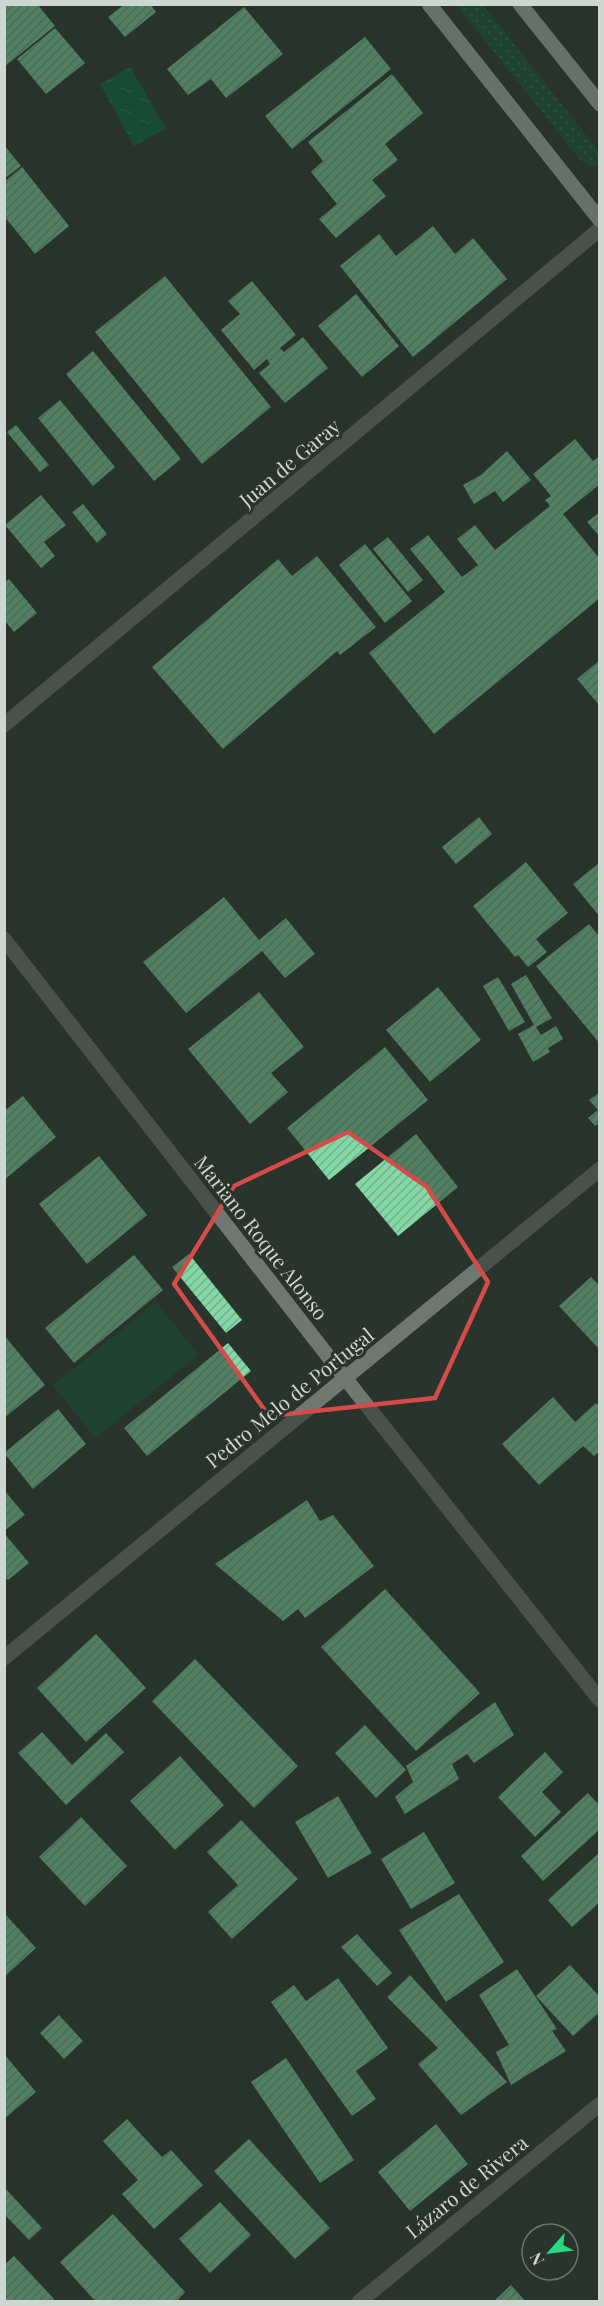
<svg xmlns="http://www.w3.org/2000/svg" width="604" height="2306" font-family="'Playfair Display',serif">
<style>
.grass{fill:url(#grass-dots)}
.park{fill:#125332}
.water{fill:url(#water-ripples)}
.building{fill:url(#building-hatch)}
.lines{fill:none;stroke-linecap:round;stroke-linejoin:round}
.minor{stroke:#707672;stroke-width:15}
.major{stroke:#afbbb3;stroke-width:15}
.marked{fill:none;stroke:#d44b4a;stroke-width:4.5;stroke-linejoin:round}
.labels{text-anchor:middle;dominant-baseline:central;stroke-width:6;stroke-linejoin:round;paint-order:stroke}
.street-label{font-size:20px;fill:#ced6d1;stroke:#28342c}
</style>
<defs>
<pattern id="grass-dots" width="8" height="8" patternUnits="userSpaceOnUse" patternTransform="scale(1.5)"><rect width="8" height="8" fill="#125332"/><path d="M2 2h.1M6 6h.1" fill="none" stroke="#336b4f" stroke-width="1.8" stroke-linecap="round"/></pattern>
<pattern id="water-ripples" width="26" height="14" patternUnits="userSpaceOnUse" patternTransform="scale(1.5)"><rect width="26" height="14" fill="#04673c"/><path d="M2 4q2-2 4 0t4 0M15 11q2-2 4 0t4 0" fill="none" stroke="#277c57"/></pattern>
<pattern id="building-hatch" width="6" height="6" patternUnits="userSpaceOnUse" patternTransform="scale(1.5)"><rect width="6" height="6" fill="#85d7a5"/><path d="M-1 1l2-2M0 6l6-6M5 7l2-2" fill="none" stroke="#73b18c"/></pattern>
</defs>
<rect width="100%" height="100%" fill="#28342c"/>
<path class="grass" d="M457,5H483L597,149L599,163L594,167L581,161Z"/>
<path class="park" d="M156,1302L198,1355L95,1438L53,1385Z"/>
<path class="water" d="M130,67L166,128L134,146L100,84Z"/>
<path class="building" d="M4,4H37L55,26L4,67Z
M125,4H150L156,12L125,37L108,17Z
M244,7L283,54L226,98L211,79L188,95L167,69Z
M55,28L85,63L46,94L17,59Z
M365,37L391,69L292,149L265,116Z
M392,74L423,113L385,144L398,160L372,180L386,196L336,238L319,219L337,204L311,172L323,161L308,142Z
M4,145L21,166L4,179Z
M22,167L69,226L35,254L4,216V182Z
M433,226L455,254L473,238L507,279L413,357L340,266L379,234L396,256Z
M165,276L271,407L202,464L95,332Z
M252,281L296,335L280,348L284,352L303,337L328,368L285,403L259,373L270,364L267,359L254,370L221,330L240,314L228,301Z
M356,294L399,346L362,377L318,326Z
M93,351L181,459L154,481L66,374Z
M60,400L115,467L93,486L38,418Z
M16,425L49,465L40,472L7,432Z
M575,439L593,461L600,456V484L563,514L600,559V598L434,734L369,653L445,592L410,549L428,535L462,577L478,565L457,539L475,525L495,550L550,506L545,500L551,496L533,474Z
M507,451L531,480L503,502L495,491L474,504L463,485L481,475Z
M41,495L66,525L44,542L55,556L41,568L5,525Z
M83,504L107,534L97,543L72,512Z
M600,512V537L587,522Z
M388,537L423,580L408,592L373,549Z
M365,544L412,601L385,623L339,565Z
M317,556L376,627L340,655L337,651L223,749L152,667L278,559L292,576Z
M9,579L37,613L14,632L5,621V582Z
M600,660V706L577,679Z
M479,817L492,834L456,864L442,847Z
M526,862L568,913L536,939L547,952L528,967L518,955L515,957L473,906Z
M598,864L600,866V917L573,884Z
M224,897L259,940L286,918L315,954L285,978L262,951L186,1013L143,962Z
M589,924L600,937V1044L536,966Z
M526,975L552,1018L536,1027L541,1035L556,1026L563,1039L548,1048L550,1052L533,1062L518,1034L534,1025L511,984Z
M498,977L525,1022L509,1031L483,986Z
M438,987L481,1040L430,1082L386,1030Z
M259,992L304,1047L271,1073L288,1092L250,1124L188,1049Z
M385,1047L428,1100L329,1180L287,1128Z
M600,1092V1123L595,1126L588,1118L598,1110L589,1100Z
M23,1096L56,1137L4,1180V1111Z
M416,1134L458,1187L398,1236L355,1184Z
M99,1156L147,1215L87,1264L39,1204Z
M189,1254L242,1320L226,1333L172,1267Z
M134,1255L163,1290L74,1363L45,1328Z
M591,1277L600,1286L598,1348L559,1306Z
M4,1335L45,1385L4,1418Z
M228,1343L251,1371L147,1456L124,1428Z
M553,1397L575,1422L596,1403L600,1407V1451L594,1456L583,1446L539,1485L502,1444Z
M58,1409L86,1444L33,1489L4,1453Z
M4,1490L25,1515L4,1531Z
M307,1500L320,1521L333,1515L374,1566L305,1618L298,1609L283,1621L215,1564Z
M4,1533L29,1563L8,1580L4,1577Z
M385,1589L480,1693L416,1751L321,1647Z
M96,1634L146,1688L86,1742L37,1688Z
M195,1659L298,1766L254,1808L152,1701Z
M495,1702L514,1735L474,1763L467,1754L452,1764L459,1779L405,1814L395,1797L413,1782L406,1766Z
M365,1725L406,1770L376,1798L335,1753Z
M42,1732L72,1765L106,1733L124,1752L66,1805L18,1753Z
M545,1752L563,1772L542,1792L561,1812L535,1837L498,1797Z
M180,1756L224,1805L175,1850L130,1801Z
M588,1793L600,1806V1829L543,1881L521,1856Z
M338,1796L372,1853L328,1878L295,1822Z
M81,1817L127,1866L85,1906L39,1857Z
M241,1820L298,1879L232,1939L208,1912L238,1885L207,1852Z
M424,1832L455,1883L411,1909L381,1859Z
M600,1852V1902L572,1927L548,1900Z
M459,1894L504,1962L446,2002L399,1930Z
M4,1913L36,1948L4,1977Z
M357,1934L392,1973L377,1986L341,1947Z
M570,1965L600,1997V2012L573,2036L536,1996Z
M517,1969L557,2029L552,2031L566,2051L511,2085L496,2052L509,2045L479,1995Z
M410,1975L507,2082L461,2115L418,2064L438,2048L387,1997Z
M338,1978L388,2048L356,2071L376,2099L352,2116L271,2002L294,1985L306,2001Z
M59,2015L83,2041L64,2059L40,2033Z
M4,2054L36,2092L4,2119Z
M286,2058L354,2160L320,2183L251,2082Z
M127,2119L162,2157L171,2150L203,2185L154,2229L122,2194L138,2180L103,2141Z
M436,2124L468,2164L410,2211L378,2172Z
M249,2139L330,2228L295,2259L214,2171Z
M4,2187L42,2228L29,2240L4,2214Z
M220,2202L251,2235L210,2273L179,2239Z
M113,2214L185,2292L176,2302H96L60,2262Z
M14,2256L54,2299L51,2302H4V2265Z
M511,2285L526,2302H493Z"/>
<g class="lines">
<path class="minor" d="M4,725L600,229
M4,939L345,1378L600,1700
M4,1658L600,1169
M359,2302L600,2104"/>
<path class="major" d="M429,4L600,220
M520,4L600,104"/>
</g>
<path d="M0 0H604V2306H0ZM348,1132L427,1187L488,1282L435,1398L269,1416L174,1284L234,1186Z" fill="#28342c" fill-opacity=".55" fill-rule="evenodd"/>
<path class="marked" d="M348,1132L427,1187L488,1282L435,1398L269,1416L174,1284L234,1186Z"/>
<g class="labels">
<g class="street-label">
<text transform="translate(289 462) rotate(-40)">Juan de Garay</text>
<text transform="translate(262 1237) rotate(52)">Mariano Roque Alonso</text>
<text transform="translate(289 1397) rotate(-39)">Pedro Melo de Portugal</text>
<text transform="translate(466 2186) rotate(-39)">Lázaro de Rivera</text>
</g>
</g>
<rect width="604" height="2306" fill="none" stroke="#ced6d1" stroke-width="12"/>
<g transform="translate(550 2252) rotate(242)"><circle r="28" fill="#28342c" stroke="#6a756e" stroke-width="1.5"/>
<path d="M0-4.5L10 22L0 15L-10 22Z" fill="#28d885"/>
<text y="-9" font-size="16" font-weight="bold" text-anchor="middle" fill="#ced6d1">N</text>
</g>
</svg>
